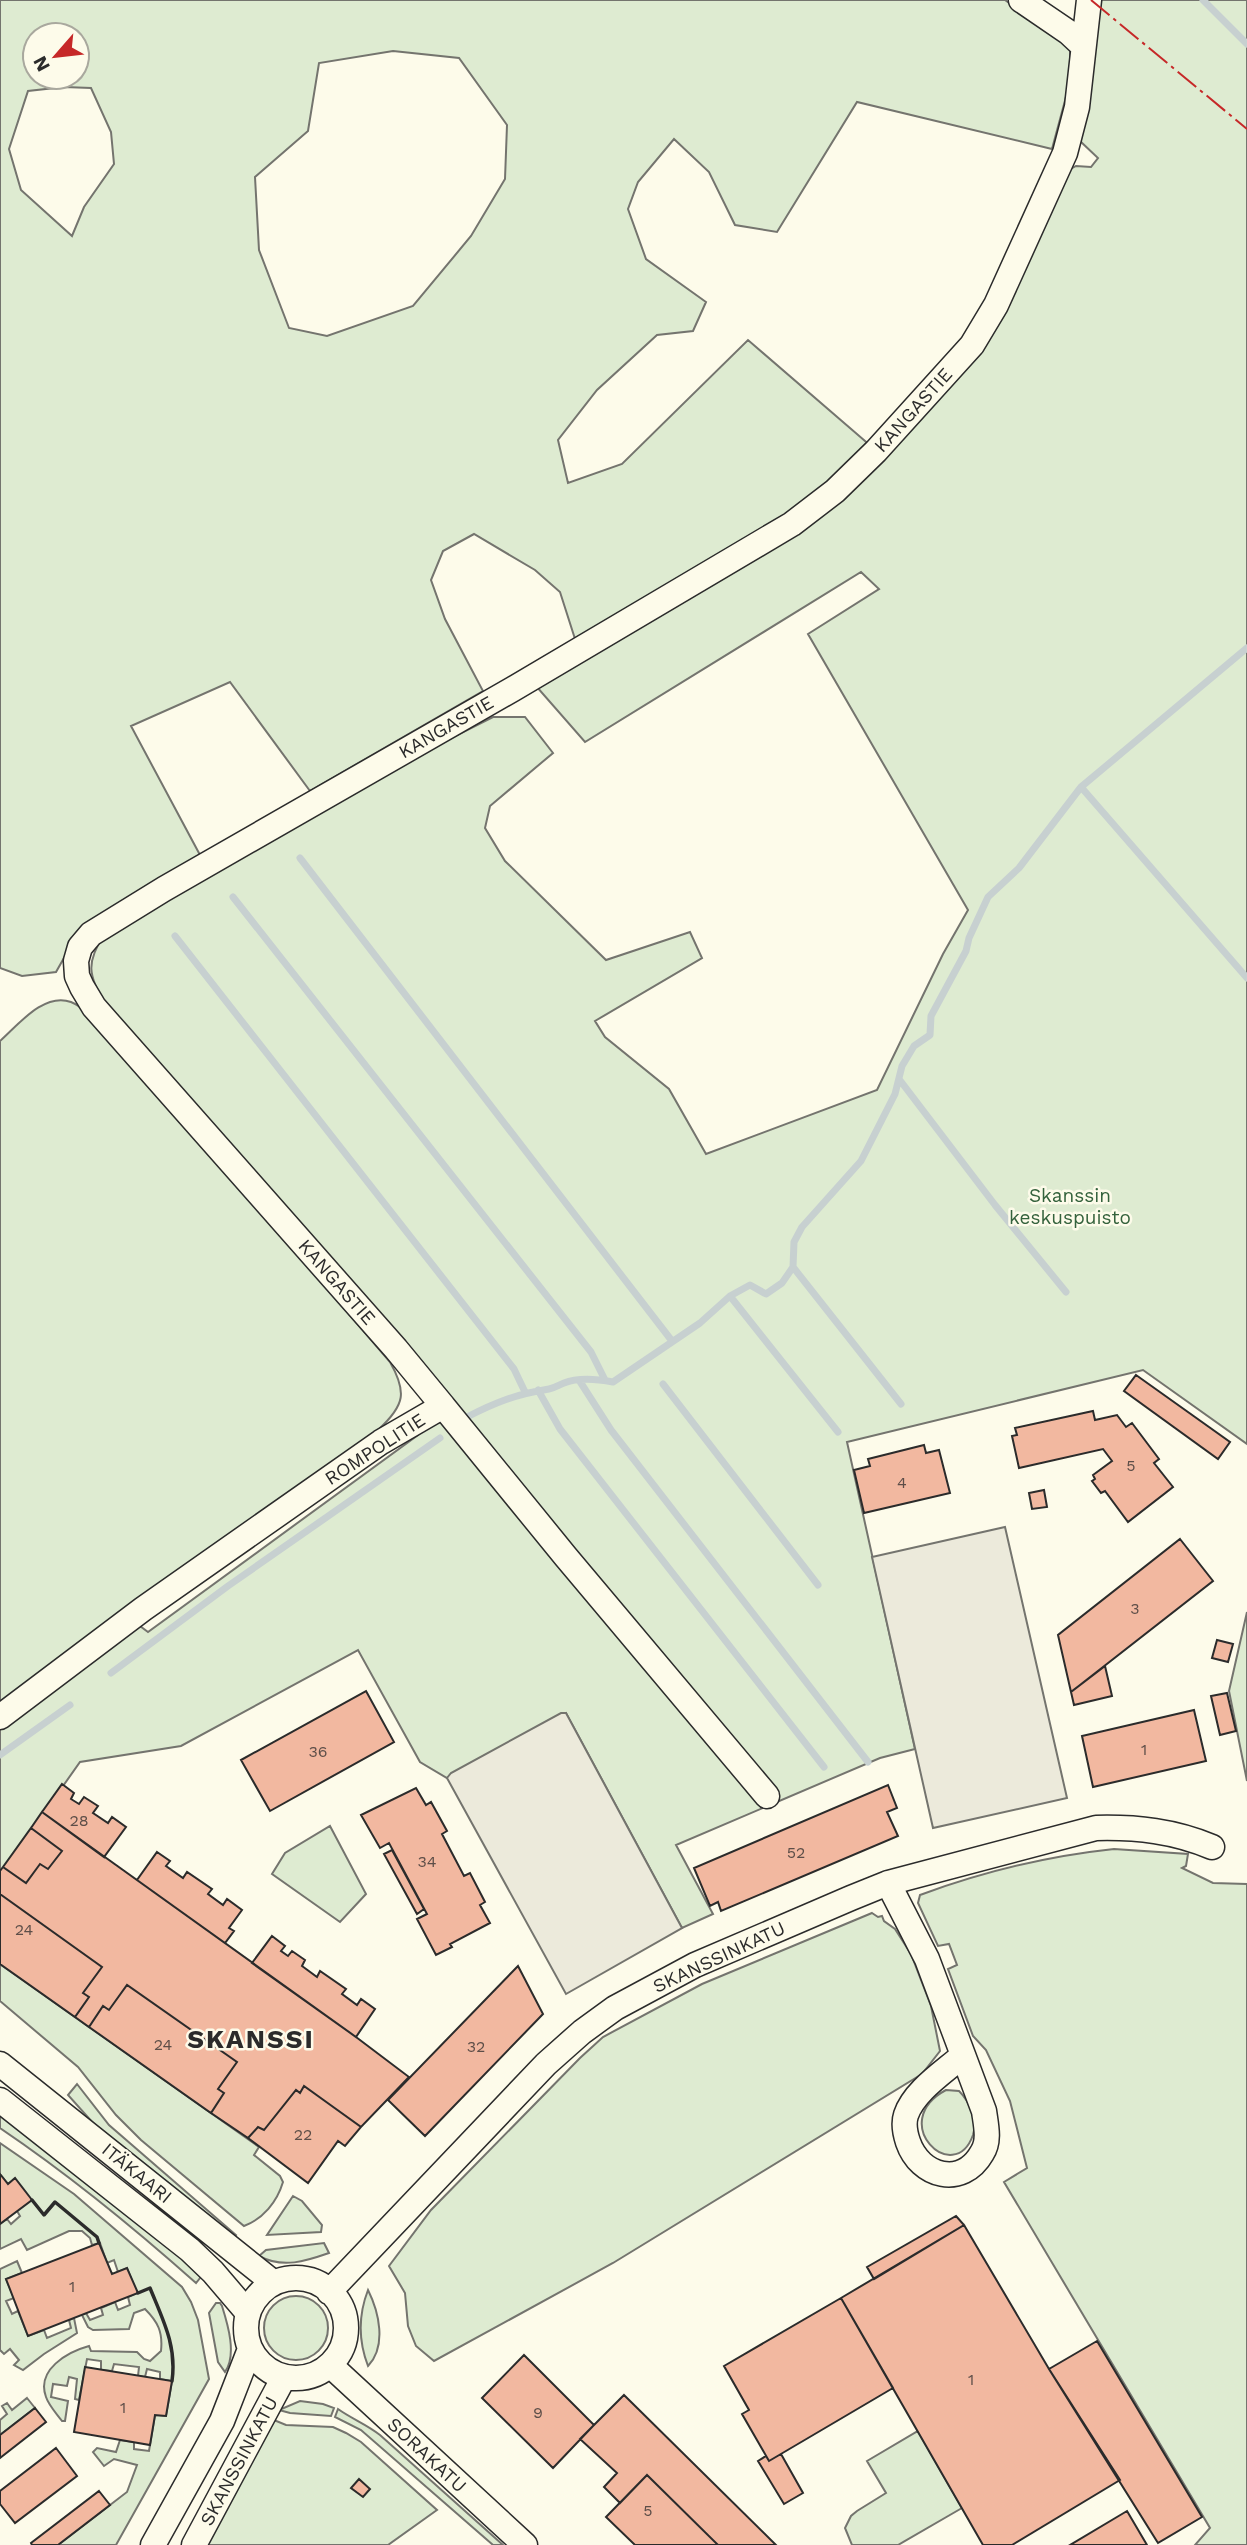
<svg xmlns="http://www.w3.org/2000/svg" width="1247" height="2545" font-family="'Work Sans',sans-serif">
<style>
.green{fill:#deebd1;stroke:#74746e;stroke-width:2;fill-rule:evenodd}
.parking{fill:#eceadb;stroke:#74746e;stroke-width:2}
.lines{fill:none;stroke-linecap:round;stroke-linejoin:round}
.stream{stroke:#c7d0d0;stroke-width:7}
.building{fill:#f2b8a0;stroke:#2b2b2b;stroke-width:2}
.minor-casing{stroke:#2b2b2b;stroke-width:27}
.minor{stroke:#fdfbea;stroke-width:24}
.wall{stroke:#2b2b2b;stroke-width:3.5}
.power{stroke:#c62828;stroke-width:2;stroke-dasharray:24 5 3.5 5;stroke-linecap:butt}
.labels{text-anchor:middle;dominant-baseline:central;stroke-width:5;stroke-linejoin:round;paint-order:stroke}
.number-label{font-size:16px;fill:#5d4e48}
.street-label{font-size:19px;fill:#2b2b2b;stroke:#fdfbea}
.park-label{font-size:19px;fill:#34623c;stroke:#fdfbea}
.district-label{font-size:26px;font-weight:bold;letter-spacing:2px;fill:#2b2b2b;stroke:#fdfbea}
</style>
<rect width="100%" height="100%" fill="#fdfbea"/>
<path class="green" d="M0,0H1005L1070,48V82L1052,149L857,102L777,232L735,225L709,172L674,139L638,182L628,209L646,259L706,302L693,331L657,335L597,390L558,440L568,483L622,464L748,340L872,447L825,491L576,642L560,592L535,570L474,534L443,551L431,580L445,619L483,691L310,791L230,682L131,726L200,855L77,935L56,972L22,976L0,968ZM35,35H77V77H35ZM393,51L459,58L507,125L505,179L471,236L413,306L327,336L289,328L259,250L255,177L308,131L319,63ZM64,87L91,88L111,132L114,164L84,207L72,236L21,190L9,149L28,91Z
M1102,0H1247V1444L1143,1370L847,1442L915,1749L880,1758L676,1845L713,1914L682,1928L566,1713L447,1778L420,1762L358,1650L181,1746L80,1762L0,1875V1041C18,1025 44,992 71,1002C81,1006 91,1015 99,1021L390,1362C407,1392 405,1405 379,1429L124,1614L148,1632L418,1435L443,1397L105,1003C88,976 86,962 104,935L360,784L493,717H525L553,753L490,806L485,828L505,861L606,960L690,932L702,958L595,1021L605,1037L669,1089L706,1154L877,1090L943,954L968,910L808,634L879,589L861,572L585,742L536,686L807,524L918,419L1067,171L1076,166L1091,167L1098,158L1079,140L1094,7Z
M1247,1612V1781L1229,1691Z
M330,1826L366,1894L340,1922L272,1874L285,1853Z
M1114,1849L1188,1854L1186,1866L1182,1868L1213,1883L1247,1884V2545H1195L1210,2528L1004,2182L1027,2168L1010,2101L986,2050L973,2036L948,1969L957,1965L949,1944L938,1946L918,1903L920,1895C982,1872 1048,1856 1114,1849Z
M872,1913L878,1917L882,1916L884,1921L895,1929L911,1954L931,2006L940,2051L922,2074L613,2263L434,2361L416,2346L408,2326L405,2293L389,2266L431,2210L580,2058L603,2037L702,1984Z
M0,1964L259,2147L254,2155L280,2176L283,2182C277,2202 263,2219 244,2226L141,2140L116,2115L78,2067L0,2001Z
M77,2084L109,2125L236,2235L230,2242L102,2133L68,2095Z
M946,2090L959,2091C969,2101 978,2119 973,2135C954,2188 886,2122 946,2090Z
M0,2109L204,2273L196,2283C132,2226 71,2176 0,2128Z
M0,2143L74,2194L182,2287L191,2302L198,2320L209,2379L116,2545H58L127,2492L137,2465L114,2459L104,2466L93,2452L97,2448L116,2452L120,2440L134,2442V2449L149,2451L155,2415L166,2416L172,2381L160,2379V2372L147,2369L145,2377L138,2376L139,2367L114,2364L112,2371L101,2370V2361L87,2359L79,2400L75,2399L77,2379L69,2377L67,2386L53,2384L51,2397L68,2401L65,2421H62C57,2414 49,2406 46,2397C36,2370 67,2352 89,2346L91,2351L137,2352L144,2359L150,2361L161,2351C163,2332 158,2322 145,2309L134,2313L129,2329L93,2330L88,2327L82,2315L86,2313L90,2320L103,2315L101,2308L115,2302L118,2310L130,2305L128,2297L137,2293L127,2268L118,2272L114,2260L107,2263L100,2243L92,2245L90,2238L82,2231H69L27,2250L21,2239L0,2249V2224L7,2219L11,2224L20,2216L17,2211L15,2179L8,2184L0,2174Z
M293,2196L302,2201L322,2225L321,2232L267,2235Z
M324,2243L329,2253C306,2261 283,2269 259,2256L266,2250Z
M17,2261L22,2273L6,2279L14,2298L6,2301L12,2314L18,2311L28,2336L44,2330L47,2338L71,2328L69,2320L74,2318L77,2333L44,2354L23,2370L14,2365L19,2360L10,2349L4,2354L0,2350V2269Z
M368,2290C379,2312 387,2346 368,2366C358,2340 358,2316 368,2290Z
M264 2328a32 32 0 1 1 64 0a32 32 0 1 1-64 0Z
M216,2303H220L222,2306C228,2325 237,2355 225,2372L218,2362L209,2313Z
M27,2398L35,2408L0,2435V2420L7,2414L2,2406L7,2403L12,2410Z
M300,2401L323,2404L334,2408L331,2416L290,2413L279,2410Z
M338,2409C352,2419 366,2424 380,2435L503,2545H493L361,2430L335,2417Z
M269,2418L286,2425L333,2427L346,2433L361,2442L437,2510L388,2545H201Z
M918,2431L962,2508L898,2545H852L845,2528L851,2516L857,2511L886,2493L867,2461Z"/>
<path class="parking" d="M1005,1527L1067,1798L933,1828L872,1557Z
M561,1713H566L682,1928L566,1994L447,1778L451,1773Z"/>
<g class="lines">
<path class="stream" d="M1203,0L1247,44
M1081,787L1247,978
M300,858L672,1341
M233,897L591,1352L605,1380
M175,936L514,1369L525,1392
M899,1079L995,1205L1066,1292
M793,1267L901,1404
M730,1296L838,1432
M579,1380L611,1430L868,1762
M663,1384L818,1585
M538,1390L560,1429L824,1767
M467,1417C496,1402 517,1394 549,1389C555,1388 559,1385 564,1383C579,1377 597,1379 613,1382L700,1323L730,1296L750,1285L766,1294L782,1283L793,1267L794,1242L802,1227L861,1161L895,1094L902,1066L914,1046L930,1035L931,1016L966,951L969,938L988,897L1019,868L1081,787L1247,648
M111,1673L228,1586L440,1438
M0,1755L70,1705"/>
</g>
<path class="building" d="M1136,1375L1230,1442L1218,1459L1124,1391Z
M1093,1411L1095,1420L1117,1415L1126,1427L1132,1423L1159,1459L1154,1463L1173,1487L1128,1522L1105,1491L1101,1493L1092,1481L1095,1479L1093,1475L1112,1461L1103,1449L1019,1468L1012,1436L1017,1435L1015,1428Z
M924,1445L926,1453L939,1450L950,1493L864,1513L854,1470L870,1466L868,1459Z
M1044,1490L1047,1507L1032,1509L1029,1493Z
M1180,1539L1213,1581L1071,1692L1058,1635Z
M1217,1640L1233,1644L1228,1662L1212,1658Z
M1105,1666L1112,1696L1074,1705L1071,1692Z
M366,1691L394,1742L270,1811L241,1760Z
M1227,1693L1236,1731L1220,1735L1211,1696Z
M1194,1710L1206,1761L1093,1787L1082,1736Z
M62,1784L74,1793L71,1799L79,1804L84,1797L98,1806L93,1813L108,1823L112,1817L126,1827L104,1857L42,1812Z
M888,1785L897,1808L887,1812L898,1836L721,1911L718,1902L710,1906L694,1868Z
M416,1788L426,1805L431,1802L447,1831L442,1834L464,1876L470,1873L485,1902L480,1905L490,1923L450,1944L452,1947L436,1955L417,1919L427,1914L389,1843L380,1848L361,1815Z
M42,1812L356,2037L409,2077L361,2127L304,2086L300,2093L296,2090L264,2130L258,2127L248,2138L211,2113L224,2093L218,2089L237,2062L127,1985L109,2010L103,2006L89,2027L75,2017L89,1997L83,1993L102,1967L0,1894V1871L3,1867L26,1883L40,1864L48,1869L62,1851L31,1828Z
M31,1828L62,1851L48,1869L40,1864L26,1883L3,1867Z
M392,1850L424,1909L417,1914L384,1854Z
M157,1852L170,1861L166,1866L183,1878L187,1872L212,1889L208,1894L223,1905L227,1899L242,1910L229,1928L234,1931L225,1943L137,1880Z
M0,1894L102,1967L83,1993L89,1997L75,2017L0,1964Z
M272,1936L285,1946L281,1951L288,1956L292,1951L305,1960L302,1966L317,1977L320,1971L346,1989L342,1994L357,2005L361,1999L375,2009L356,2037L252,1963Z
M518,1966L543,2014L425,2136L388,2100Z
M127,1985L237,2062L218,2089L224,2093L211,2113L89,2027L103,2006L109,2010Z
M304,2086L361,2127L345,2146L338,2141L308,2183L248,2138L258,2127L264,2130L296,2090L300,2093Z
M0,2174L8,2184L15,2178L32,2200L0,2224Z
M956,2216L964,2225L874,2279L867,2267Z
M964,2225L1049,2369L1120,2480L1012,2545H983L841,2298Z
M99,2243L112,2274L127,2268L138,2293L28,2336L6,2279Z
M841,2298L893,2388L769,2461L742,2414L749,2410L724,2366Z
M1097,2341L1202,2517L1158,2543L1049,2369Z
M524,2355L594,2425L553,2468L482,2398Z
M85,2367L172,2381L166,2416L155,2415L150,2445L74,2432Z
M624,2395L776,2545H718L647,2475L620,2503L604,2487L617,2473L580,2439Z
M35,2408L46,2422L0,2458V2435Z
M56,2448L77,2476L15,2523L0,2504V2491Z
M781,2454L803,2493L784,2504L758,2461L766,2456L769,2461Z
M647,2475L718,2545H635L606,2517Z
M359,2479L370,2489L363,2497L351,2488Z
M99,2491L110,2505L58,2545H32L31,2543Z
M1127,2511L1147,2545H1070Z"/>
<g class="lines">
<g class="minor-casing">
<path id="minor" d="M1021,0L1068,32L1083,46
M443,1406L396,1349L94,1007L82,987L77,976L76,961L80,947L91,934L164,889L513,689L792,524L835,491L876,451L972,345L996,305L1065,153L1077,107L1089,0
M0,1717L143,1609L381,1442L443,1406L566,1557L767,1796
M888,1883L927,1959L984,2111C986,2125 990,2141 982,2153C962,2188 920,2177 908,2142C905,2133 903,2124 906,2115C914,2091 944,2072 962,2056
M0,2064L274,2283
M0,2100L190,2250L213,2272L248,2313
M246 2328a50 50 0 1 1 100 0a50 50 0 1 1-100 0Z
M329,2292L546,2064L582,2032L615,2008L695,1965L851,1898L888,1883L1096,1828C1137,1827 1174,1831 1212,1847
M330,2365L525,2545
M153,2545L222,2421L250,2349
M194,2545L284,2377"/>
</g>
<use href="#minor" class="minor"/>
<path class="wall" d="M32,2200L44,2215L55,2202L97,2237L99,2243
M138,2293L150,2288C163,2320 177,2346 172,2381"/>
<path class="power" d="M1091,0L1247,129"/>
</g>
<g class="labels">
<g class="number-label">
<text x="1131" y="1465">5</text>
<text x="902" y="1482">4</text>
<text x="1135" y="1608">3</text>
<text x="1144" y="1749">1</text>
<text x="318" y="1751">36</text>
<text x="79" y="1820">28</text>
<text x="796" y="1852">52</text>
<text x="427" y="1861">34</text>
<text x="24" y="1929">24</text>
<text x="163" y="2044">24</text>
<text x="476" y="2046">32</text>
<text x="303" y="2134">22</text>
<text x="72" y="2286">1</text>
<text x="971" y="2379">1</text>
<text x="123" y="2407">1</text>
<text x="538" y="2412">9</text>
<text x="648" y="2510">5</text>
</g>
<g class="street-label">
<text transform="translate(913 410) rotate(-48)">KANGASTIE</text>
<text transform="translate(446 727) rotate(-30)">KANGASTIE</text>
<text transform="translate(337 1282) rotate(49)">KANGASTIE</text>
<text transform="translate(375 1449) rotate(-33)">ROMPOLITIE</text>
<text transform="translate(719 1957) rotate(-25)">SKANSSINKATU</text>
<text transform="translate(137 2173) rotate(39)">ITÄKAARI</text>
<text transform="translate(427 2455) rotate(43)">SORAKATU</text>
<text transform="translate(239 2461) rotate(-62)">SKANSSINKATU</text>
</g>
<g class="park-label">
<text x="1070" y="1195">Skanssin<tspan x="1070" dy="22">keskuspuisto</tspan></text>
</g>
<g class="district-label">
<text x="251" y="2039">SKANSSI</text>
</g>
</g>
<g transform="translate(56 56) rotate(242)"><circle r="33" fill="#fdfbea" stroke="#a9a89e" stroke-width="2"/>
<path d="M0-5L12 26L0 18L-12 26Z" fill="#c62828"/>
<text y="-10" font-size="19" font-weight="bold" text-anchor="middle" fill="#2b2b2b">N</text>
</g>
</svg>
